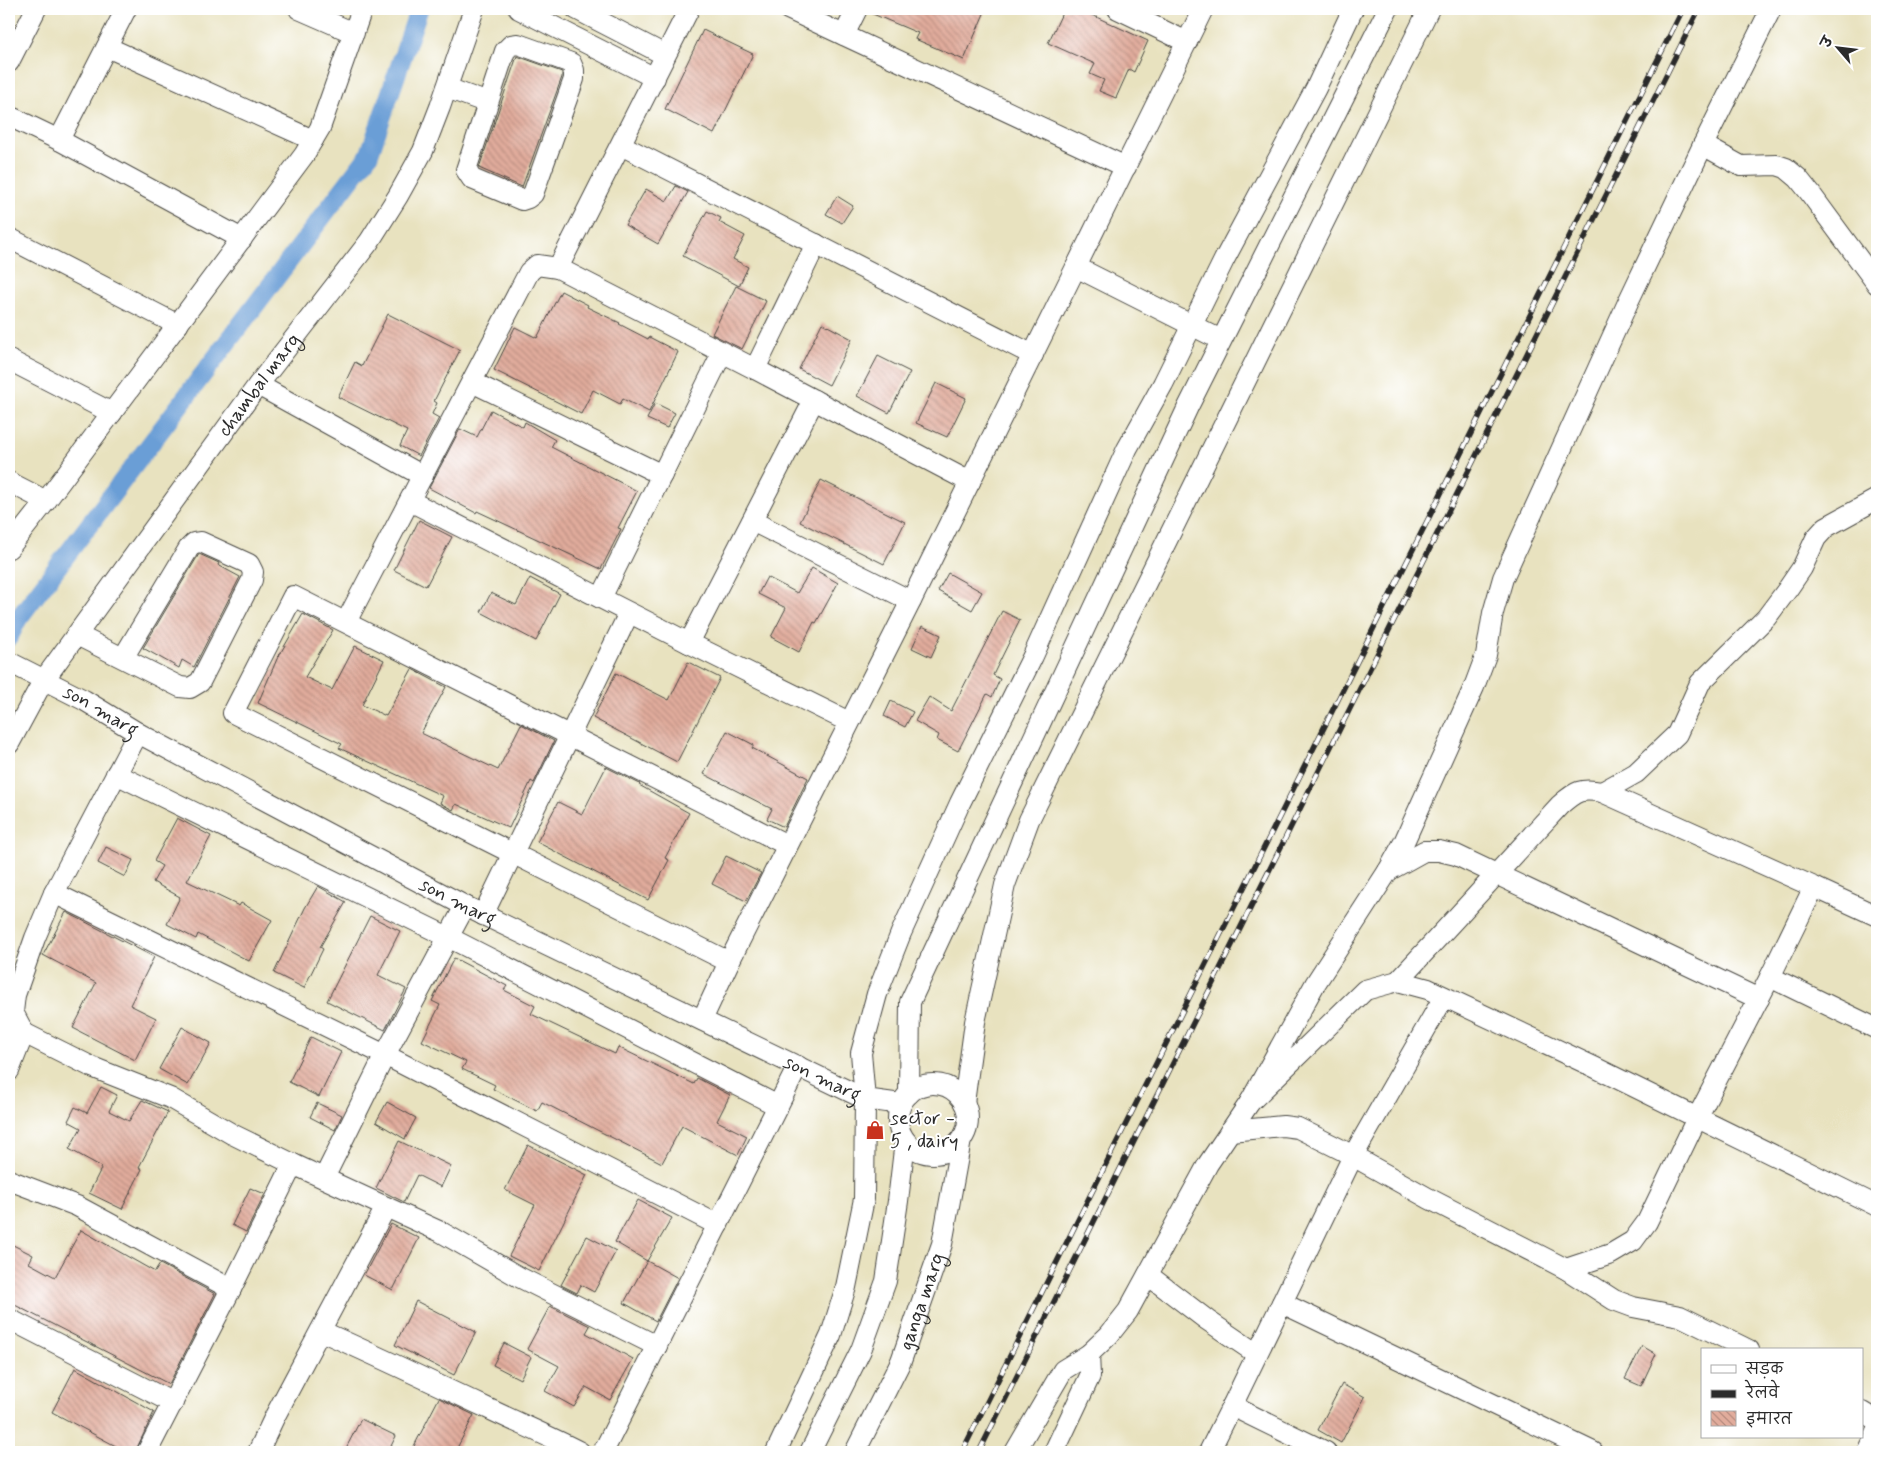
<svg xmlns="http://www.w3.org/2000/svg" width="1886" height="1461" font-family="Mynerve,'Playpen Sans Deva',sans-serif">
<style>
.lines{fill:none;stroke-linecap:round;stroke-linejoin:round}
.canal{stroke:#6a9ed6;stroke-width:19}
.building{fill:url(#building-back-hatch)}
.minor-casing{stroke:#474641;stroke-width:22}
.minor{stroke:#fff;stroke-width:20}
.rail-casing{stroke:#2b2b2b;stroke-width:5.5}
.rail{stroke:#fff;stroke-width:4;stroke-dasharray:11;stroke-linecap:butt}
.labels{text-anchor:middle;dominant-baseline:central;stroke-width:4;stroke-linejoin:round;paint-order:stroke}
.street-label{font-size:20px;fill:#2b2b2b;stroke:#fff}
.poi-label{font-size:20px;fill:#2b2b2b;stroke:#fff;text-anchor:start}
</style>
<defs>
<pattern id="building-back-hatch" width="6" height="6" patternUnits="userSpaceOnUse" patternTransform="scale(1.25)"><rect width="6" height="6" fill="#e1ac9c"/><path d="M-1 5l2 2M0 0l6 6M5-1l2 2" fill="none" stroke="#b78c7f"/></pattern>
</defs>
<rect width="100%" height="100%" fill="#fff"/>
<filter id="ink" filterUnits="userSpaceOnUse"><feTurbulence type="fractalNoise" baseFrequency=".02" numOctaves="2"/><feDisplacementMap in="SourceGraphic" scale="10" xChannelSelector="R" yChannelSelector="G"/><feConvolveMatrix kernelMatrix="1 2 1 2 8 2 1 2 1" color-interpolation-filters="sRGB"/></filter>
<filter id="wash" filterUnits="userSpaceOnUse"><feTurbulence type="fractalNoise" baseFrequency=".0096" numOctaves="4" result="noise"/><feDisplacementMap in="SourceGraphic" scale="20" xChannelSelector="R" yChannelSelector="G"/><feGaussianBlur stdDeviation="1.12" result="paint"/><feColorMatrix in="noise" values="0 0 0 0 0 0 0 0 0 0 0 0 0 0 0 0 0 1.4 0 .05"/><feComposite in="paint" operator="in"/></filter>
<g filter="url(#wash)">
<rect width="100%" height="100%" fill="#e8e2bf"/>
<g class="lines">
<path class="canal" d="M9,637L18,619L369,155L419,9"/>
</g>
<g id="blocks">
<path class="building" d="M869,9H986L964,60L915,39L918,33L868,12Z
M1064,9H1079L1148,41L1134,72L1129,69L1116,98L1099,91L1104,80L1090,74L1095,64L1048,43Z
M703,30L753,54L714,134L665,109Z
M517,56L562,72V77L522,187L479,168Z
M676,186L688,192L658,244L625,225L646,189L667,201Z
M837,196L853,206L842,223L826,214Z
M707,211L721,218L719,222L745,236L733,259L748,267L739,286L683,256Z
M736,286L766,301L742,349L712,334Z
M561,291L588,305L587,307L620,323L619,324L648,339L649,337L678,352L649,412L623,399L620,404L593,390L581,414L494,370L515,327L537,338Z
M388,314L460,350L434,401L437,403L432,414L439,418L419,456L400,446L407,431L338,397L355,362L362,366Z
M822,323L852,339L829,385L799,369Z
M878,356L910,372L889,413L857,396Z
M936,383L966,398L947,437L916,423Z
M655,403L675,413L667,428L647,419Z
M491,410L523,427L525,422L555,440L551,447L637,491L618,528L621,529L601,569L477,511L476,513L429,488L460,429L477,437Z
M821,480L905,522L884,564L800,522Z
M419,520L452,537L426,586L394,570Z
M199,554L219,563L218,565L240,577L194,667L182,660L179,668L143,648Z
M812,568L838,583L816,623L814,622L799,652L771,637L786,608L758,594L767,577L797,593Z
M948,573L982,592L972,610L938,591Z
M530,578L560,594L536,641L481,612L491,593L516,605Z
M1002,611L1020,620L993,675L1000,679L992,697L987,694L958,751L937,740L939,735L915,721L929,697L951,711Z
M303,614L333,630L305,677L332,690L355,646L384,660L362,705L386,716L412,669L446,687L421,733L498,770L521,724L554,741L534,783L531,781L509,828L456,804L453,810L440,803L443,796L339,748L342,744L258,703L277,659Z
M922,626L941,635L931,657L912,648Z
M688,662L720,678L677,762L593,718L616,673L669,700Z
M891,701L913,712L905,727L884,716Z
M727,731L754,745L752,748L808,778L784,827L767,819L772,809L704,774Z
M606,767L640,784L639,785L689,813L665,858L669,860L648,900L537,842L558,802L582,814Z
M177,818L211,836L187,881L239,906L241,903L272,920L249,961L198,934L196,939L167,924L180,897L153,882L162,866L154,861Z
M106,847L133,860L125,877L98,863Z
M726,856L761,873L746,901L712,884Z
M318,886L346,902L320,947L323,949L304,988L274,973L305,908Z
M66,912L154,957L130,1005L156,1018L135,1060L73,1028L96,983L43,955Z
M370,916L400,931L378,975L406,989L385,1030L327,1001Z
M454,958L507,986L504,990L535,1006L531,1014L615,1054L618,1047L694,1084L697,1078L730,1095L717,1121L747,1136L738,1155L682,1126L662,1163L542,1102L537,1111L493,1089L495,1085L462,1069L466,1062L422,1041L440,1005L432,1001Z
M182,1027L211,1043L188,1085L159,1069Z
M311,1037L341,1052L319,1097L289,1082Z
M101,1087L117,1095L109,1111L129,1121L142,1100L168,1112L139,1167L142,1169L122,1209L89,1193L102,1167L69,1149L81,1128L68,1121L75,1107L87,1113Z
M387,1102L416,1118L405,1139L376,1122Z
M317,1103L342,1115L335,1130L310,1117Z
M399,1141L451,1166L441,1187L417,1175L404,1202L376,1188Z
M528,1145L587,1175L539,1271L509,1256L535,1205L505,1190Z
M250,1188L265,1194L246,1232L232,1225Z
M638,1200L672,1218L647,1261L615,1242Z
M391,1224L419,1238L393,1290L364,1275Z
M81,1230L155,1272L160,1264L215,1294L169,1384L9,1302V1243L33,1255L29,1263L55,1277Z
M587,1236L616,1251L594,1292L581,1285L577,1293L561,1285Z
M647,1261L678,1278L656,1321L624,1303Z
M416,1301L476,1332L454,1375L395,1345Z
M550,1306L590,1326L586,1333L633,1359L610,1400L586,1387L574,1407L545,1391L559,1366L527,1349Z
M504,1343L531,1357L520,1379L493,1365Z
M1642,1346L1656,1354L1641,1386L1625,1379Z
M75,1368L154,1412L135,1452H127L52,1412Z
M1342,1384L1365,1397L1341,1443L1318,1430Z
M439,1398L474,1415L455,1452H421L413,1448Z
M361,1419L396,1436L388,1452H344Z"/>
</g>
</g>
<g filter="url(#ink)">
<use href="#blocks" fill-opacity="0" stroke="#474641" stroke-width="1"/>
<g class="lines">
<g class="minor-casing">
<g id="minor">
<path d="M299,9L354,33"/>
<path d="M519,9L655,78"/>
<path d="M576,9L665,55"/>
<path d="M788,9L1126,167"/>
<path d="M1118,9L1187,42"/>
<path d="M1203,9L1076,267L1221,340"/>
<path d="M844,35L857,9"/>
<path d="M107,47L313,140"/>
<path d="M9,62L36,9"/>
<path d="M447,88L488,103L466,170L472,179L522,200L528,198L533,194L574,79V70L571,63L518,44L511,45L505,51L488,103"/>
<path d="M9,116L59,140L242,239"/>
<path d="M59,140L126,9"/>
<path d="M621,145L1033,355"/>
<path d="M1703,145L1741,166L1777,165L1786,168L1798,178L1810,193L1877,284"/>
<path d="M9,238L178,325"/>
<path d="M558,268L755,369L816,244"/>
<path d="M9,360L112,413"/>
<path d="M755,369L970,482"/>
<path d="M472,382L662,475"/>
<path d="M258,385L423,476"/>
<path d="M9,482L46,501"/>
<path d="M410,501L689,643L814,400"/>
<path d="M752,521L911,601"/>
<path d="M9,548L46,501L304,155L320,128L362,9"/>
<path d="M601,598L722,353"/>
<path d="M346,622L529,272L537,265L558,268L689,9"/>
<path d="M77,635C111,652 146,670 180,687L190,688L200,682L252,580L253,572L249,564L201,542L194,543L189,548L123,658"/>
<path d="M689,643L849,722"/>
<path id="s1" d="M9,662L84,700L138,733L465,906L865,1099L901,1104"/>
<path id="s2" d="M9,744L43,681L258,385L369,242L398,196L423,151L440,107L474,9"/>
<path d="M116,774L448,937L778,1106"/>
<path d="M1602,792L1636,773L1677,734L1700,683L1766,618L1787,590L1802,568L1816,538L1826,527L1877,499"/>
<path d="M787,845L293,596L233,713L729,962L911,601L1076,267"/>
<path d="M1388,871L1424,851H1439L1456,855L1759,999"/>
<path d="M54,893L383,1054L718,1225"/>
<path d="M483,915L629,613"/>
<path d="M1770,977L1877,1029"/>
<path d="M1398,981L1560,805C1576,791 1581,788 1602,792L1814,887"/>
<path d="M702,1020L729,962"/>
<path d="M24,1033L92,1067L170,1098L232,1134L293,1164"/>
<path d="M9,1071L24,1033L13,1012L15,995L35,938L54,893L138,733"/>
<circle cx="933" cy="1119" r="35"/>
<path d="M909,1094L910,1002L1188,407L1388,9"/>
<path d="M1250,1102L1315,984L1388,871L1404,842L1474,687L1486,655L1493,613L1503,578L1629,300L1703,145L1771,9"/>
<path d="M964,1103L975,1022L1005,885L1029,820L1429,9"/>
<path d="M1230,1131L1283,1126L1298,1128L1342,1150L1428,1198L1566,1269L1614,1300L1633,1307L1680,1316L1749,1350"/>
<path d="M324,1178L385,1055L465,906"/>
<path d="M9,1180L77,1206L231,1289"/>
<path d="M386,1207L441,1232L519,1277L657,1346"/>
<path d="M1566,1269L1611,1254L1633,1241L1647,1222L1697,1118L1770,977L1814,887L1877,916"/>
<path d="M1148,1275L1207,1320L1257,1354"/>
<path d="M1282,1303L1593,1452"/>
<path d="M9,1319L173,1403"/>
<path d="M321,1331C377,1356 432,1382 487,1408C518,1423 549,1436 580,1452"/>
<path d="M1232,1406L1353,1156L1444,997"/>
<path d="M1862,1412L1877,1421"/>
<path d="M147,1452L231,1289L293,1164L386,1207L275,1416L258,1452"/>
<path d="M603,1452L798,1066"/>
<path d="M776,1452L831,1335L846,1287L864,1199L865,1099L861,1053L877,994L901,933L960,803L1033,656L1127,449L1163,384L1224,260L1316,88L1353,9"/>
<path d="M810,1452L861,1350L886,1281L898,1201L905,1141"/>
<path id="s3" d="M855,1452L901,1361L942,1244L961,1140"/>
<path d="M1015,1452L1063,1370L1089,1354L1109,1335L1128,1311L1208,1164L1250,1102L1365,990L1398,981L1428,989L1594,1067L1877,1206"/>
<path d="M1054,1452L1090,1376L1089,1354"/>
<path d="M1209,1452L1232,1406L1326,1452"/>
<path d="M1868,1452L1877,1432"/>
</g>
</g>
<use href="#minor" class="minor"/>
<g class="rail-casing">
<path id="rail" d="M962,1452L1683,9
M979,1452L1699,9"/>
</g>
<use href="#rail" class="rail"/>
</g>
</g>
<defs>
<g id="shop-bare" transform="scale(1.5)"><path d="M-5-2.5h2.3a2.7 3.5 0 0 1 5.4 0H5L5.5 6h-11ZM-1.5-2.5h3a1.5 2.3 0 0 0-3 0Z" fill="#c8321e" stroke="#fff" stroke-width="2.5" paint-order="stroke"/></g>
</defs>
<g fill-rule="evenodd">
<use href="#shop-bare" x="875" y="1130"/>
</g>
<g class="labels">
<g class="street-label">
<text stroke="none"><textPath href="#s2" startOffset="438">chambal marg</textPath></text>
<text stroke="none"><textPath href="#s1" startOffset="104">son marg</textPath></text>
<text stroke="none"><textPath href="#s1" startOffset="509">son marg</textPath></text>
<text stroke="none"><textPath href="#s1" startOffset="914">son marg</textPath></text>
<text stroke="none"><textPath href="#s3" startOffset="165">ganga marg</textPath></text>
</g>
<g class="poi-label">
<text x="890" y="1118">sector -<tspan x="890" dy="23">5 , dairy</tspan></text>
</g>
</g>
<rect width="1886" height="1461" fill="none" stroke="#fff" stroke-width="30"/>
<rect x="1701" y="1348" width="162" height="90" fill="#ffffff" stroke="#aaaaaa"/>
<rect x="1711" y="1365" width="25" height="8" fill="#ffffff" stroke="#aaaaaa"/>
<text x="1746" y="1374" font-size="15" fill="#2b2b2b">सड़क</text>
<rect x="1711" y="1390" width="25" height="8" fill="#2b2b2b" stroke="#aaaaaa"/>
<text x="1746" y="1398" font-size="15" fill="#2b2b2b">रेलवे</text>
<rect x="1711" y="1411" width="25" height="15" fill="url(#building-back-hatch)" stroke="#aaaaaa"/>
<text x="1746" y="1424" font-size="15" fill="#2b2b2b">इमारत</text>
<g transform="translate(1838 48) rotate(298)" stroke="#ffffff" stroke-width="4" paint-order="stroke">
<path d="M0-4L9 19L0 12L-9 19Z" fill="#2b2b2b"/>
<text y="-8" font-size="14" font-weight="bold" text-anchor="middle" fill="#2b2b2b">उ</text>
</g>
</svg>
